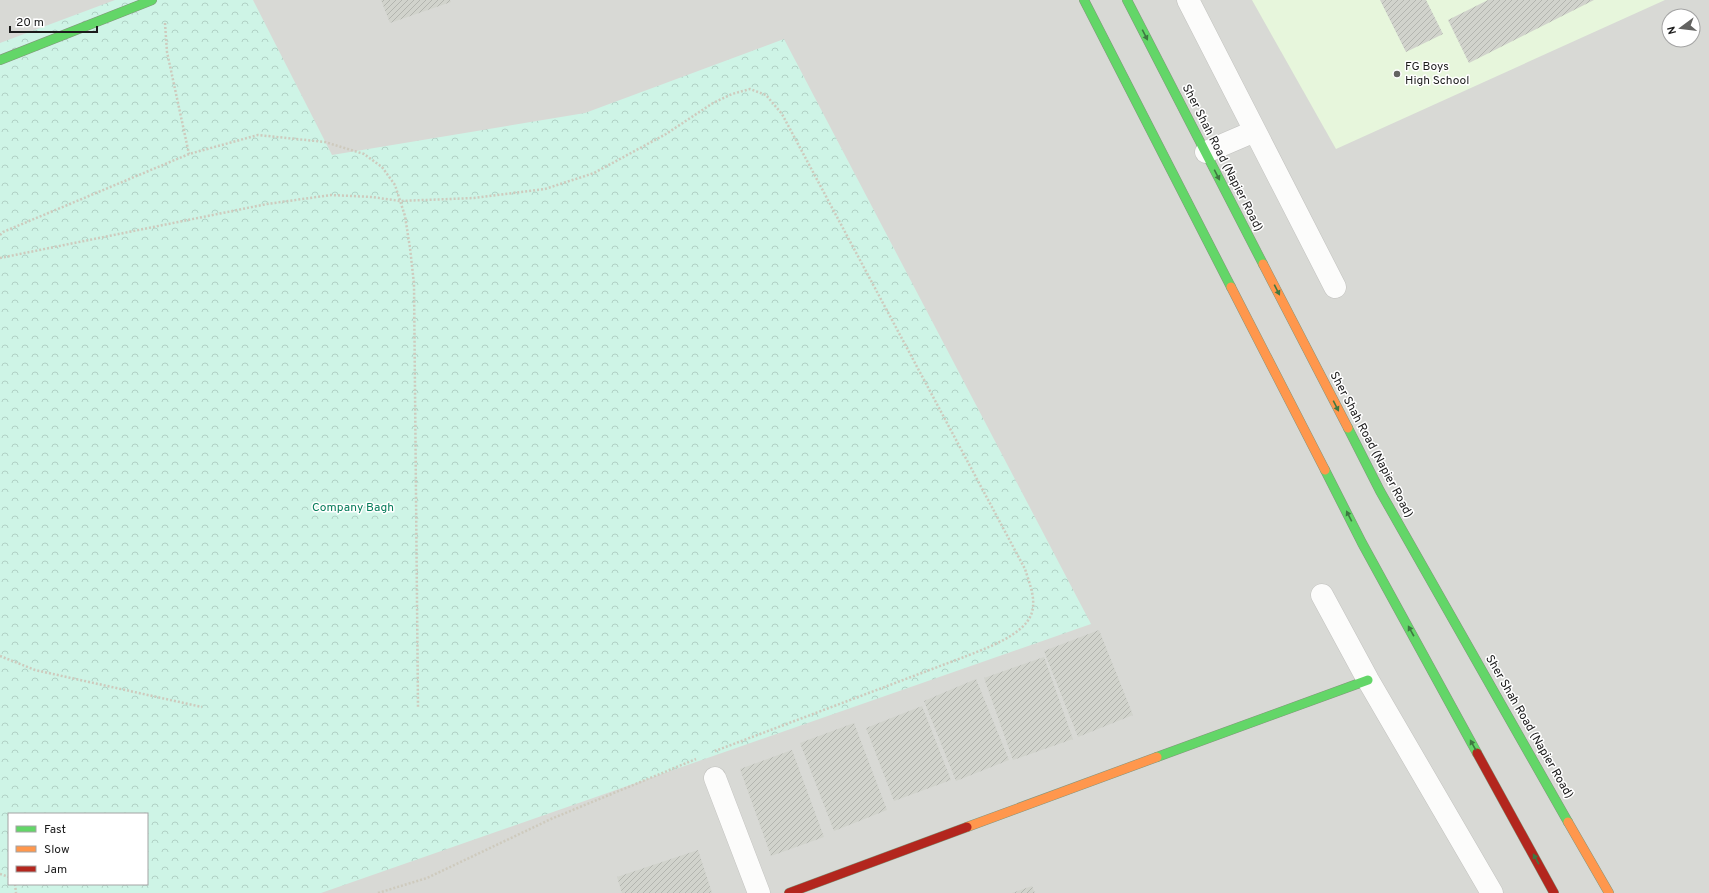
<svg xmlns="http://www.w3.org/2000/svg" width="1709" height="893" font-family="Overpass,sans-serif">
<style>
.residential{fill:#d8d9d5;fill-rule:evenodd}
.education{fill:#e7f6dc}
.park{fill:url(#park-crowns);fill-rule:evenodd}
.building{fill:url(#building-hatch)}
.lines{fill:none;stroke-linecap:round;stroke-linejoin:round}
.street-casing{stroke:#c2c2bf;stroke-width:23}
.fast-casing{stroke:#83947b;stroke-width:10}
.slow-casing{stroke:#83947b;stroke-width:10}
.jam-casing{stroke:#83947b;stroke-width:10}
.path{stroke:#cecabd;stroke-width:2.5;stroke-dasharray:2 2;stroke-linecap:butt}
.street{stroke:#fcfcfb;stroke-width:22}
.fast{stroke:#63d668;stroke-width:9}
.slow{stroke:#ff974d;stroke-width:9}
.jam{stroke:#b3261e;stroke-width:9}
.oneway{fill:#3f7842}
.poi-dot{fill:#636361;stroke:#fff;stroke-width:1.5}
.labels{text-anchor:middle;dominant-baseline:central;stroke-width:3;stroke-linejoin:round;paint-order:stroke}
.poi-label{font-size:12px;fill:#1b1b1b;stroke:#fff;text-anchor:start}
.street-label{font-size:12px;fill:#1b1b1b;stroke:#fff}
.park-label{font-size:12px;fill:#067c5a;stroke:#fff}
</style>
<defs>
<pattern id="park-crowns" width="20" height="18" patternUnits="userSpaceOnUse"><rect width="20" height="18" fill="#cef4e6"/><path d="M2 6a3 3 0 1 1 6 0M12 15a3 3 0 1 1 6 0" fill="none" stroke="#b0d1c5"/></pattern>
<pattern id="building-hatch" width="6" height="6" patternUnits="userSpaceOnUse"><rect width="6" height="6" fill="#d1d3cc"/><path d="M-1 1l2-2M0 6l6-6M5 7l2-2" fill="none" stroke="#b3b5af"/></pattern>
</defs>
<rect width="100%" height="100%" fill="#e8eae3"/>
<path class="residential" d="M0,0H1709V893H0ZM1669,16H1693V40H1669ZM9,814H147V884H9Z"/>
<path class="education" d="M1252,0H1665L1336,149Z"/>
<path class="park" d="M115,0H253L332,155L585,113L784,39L1091,624L321,893H0V43ZM9,814H147V884H9Z"/>
<path class="building" d="M381,0H450L451,2L390,23Z
M1380,0H1426L1443,34L1406,52Z
M1488,0H1594L1469,63L1448,20Z
M1099,630L1133,715L1078,737L1044,651Z
M1044,657L1073,739L1013,760L984,678Z
M976,679L1009,760L956,781L924,701Z
M922,706L951,780L894,801L866,728Z
M854,723L887,810L834,831L800,743Z
M792,750L824,837L771,856L740,769Z
M698,850L712,893H622L617,877Z
M1032,886L1035,893H1012Z"/>
<g class="lines">
<g class="street-casing">
<path id="street" d="M1188,0L1335,287
M1206,152L1255,131
M1322,595L1368,680L1492,893
M715,778L759,893"/>
</g>
<g class="fast-casing">
<path id="fast" d="M1084,0L1231,287
M1127,0L1263,264
M0,60L152,0
M1348,428L1380,491L1568,822
M1325,470L1362,543L1477,753
M1157,757L1368,680"/>
</g>
<g class="slow-casing">
<path id="slow" d="M1263,264L1348,428
M1231,287L1325,470
M1568,822L1609,893
M967,827L1157,757"/>
</g>
<g class="jam-casing">
<path id="jam" d="M1477,753L1554,893
M789,893L967,827"/>
</g>
<path class="path" d="M165,23L167,52L189,154
M0,235L3,232L189,154L258,135L325,142L364,154L382,167L395,185L405,216L410,248L414,284L418,707
M0,258L267,204L331,195L372,197L400,201L474,198L545,189L594,173L666,134L713,103L732,94L750,89L766,95L782,114L1025,569C1029,582 1036,598 1032,612C1026,635 984,649 964,657L715,751
M0,656L35,670L202,707
M0,874L9,877
M15,884L16,893
M378,893L427,878L551,819L696,759"/>
<use href="#street" class="street"/>
<use href="#fast" class="fast"/>
<use href="#slow" class="slow"/>
<use href="#jam" class="jam"/>
</g>
<defs><path id="oneway-solid" d="M-6-.8H1V-3.2L6.5 0L1 3.2V.8H-6Z"/></defs>
<g class="oneway">
<use href="#oneway-solid" transform="translate(1145 35) rotate(63)"/>
<use href="#oneway-solid" transform="translate(1217 175) rotate(63)"/>
<use href="#oneway-solid" transform="translate(1277 290) rotate(63)"/>
<use href="#oneway-solid" transform="translate(1336 406) rotate(63)"/>
<use href="#oneway-solid" transform="translate(1349 516) rotate(-117)"/>
<use href="#oneway-solid" transform="translate(1411 631) rotate(-119)"/>
<use href="#oneway-solid" transform="translate(1473 745) rotate(-119)"/>
<use href="#oneway-solid" transform="translate(1536 859) rotate(-119)"/>
</g>
<circle class="poi-dot" cx="1397" cy="74" r="4"/>
<g class="labels">
<g class="poi-label">
<text x="1405" y="67">FG Boys<tspan x="1405" dy="14">High School</tspan></text>
</g>
<g class="street-label">
<text transform="translate(1222 158) rotate(63)">Sher Shah Road (Napier Road)</text>
<text transform="translate(1371 445) rotate(62)">Sher Shah Road (Napier Road)</text>
<text transform="translate(1529 727) rotate(60)">Sher Shah Road (Napier Road)</text>
</g>
<g class="park-label">
<text x="353" y="508">Company Bagh</text>
</g>
</g>
<rect x="8" y="813" width="140" height="72" fill="#ffffff" stroke="#a4a4a4"/>
<rect x="16" y="826" width="20" height="6" fill="#63d668" stroke="#a4a4a4"/>
<text x="44" y="833" font-size="12" fill="#1b1b1b">Fast</text>
<rect x="16" y="846" width="20" height="6" fill="#ff974d" stroke="#a4a4a4"/>
<text x="44" y="853" font-size="12" fill="#1b1b1b">Slow</text>
<rect x="16" y="866" width="20" height="6" fill="#b3261e" stroke="#a4a4a4"/>
<text x="44" y="873" font-size="12" fill="#1b1b1b">Jam</text>
<g transform="translate(1681 28) rotate(255)"><circle r="19" fill="#ffffff" stroke="#a4a4a4"/>
<path d="M0-3L7 15L0 10L-7 15Z" fill="#636361"/>
<text y="-6" font-size="11" font-weight="bold" text-anchor="middle" fill="#1b1b1b">N</text>
</g>
<path d="M10 26v6h87v-6" fill="none" stroke="#1b1b1b" stroke-width="2"/>
<text x="16" y="26" font-size="12" fill="#1b1b1b" stroke="#ffffff" stroke-width="3" paint-order="stroke">20 m</text>
</svg>
